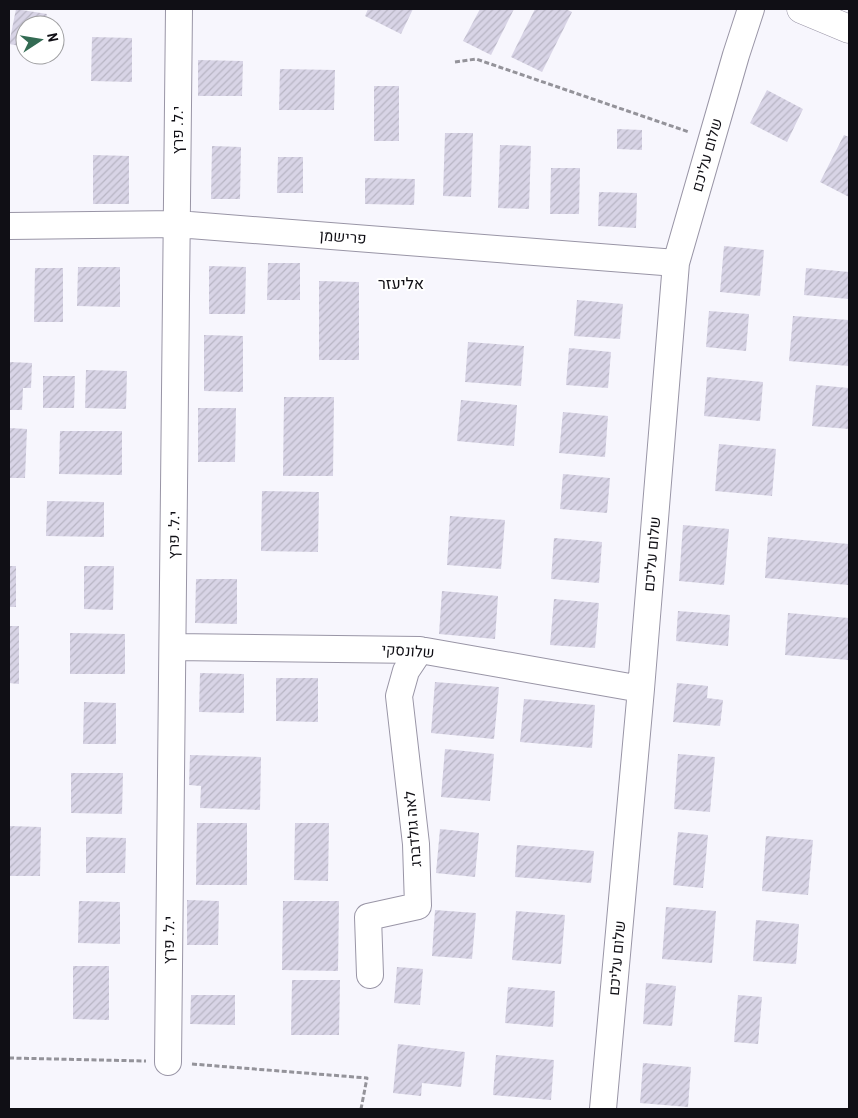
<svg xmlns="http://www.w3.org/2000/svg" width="858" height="1118" font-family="'Roboto Condensed',Heebo,sans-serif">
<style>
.building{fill:url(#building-hatch)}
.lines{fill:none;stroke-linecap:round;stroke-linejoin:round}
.street-casing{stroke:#9995a6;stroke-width:28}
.primary-casing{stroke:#9995a6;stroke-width:29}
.path{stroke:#94939a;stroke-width:3;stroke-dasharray:5 2.5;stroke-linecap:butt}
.street{stroke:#fff;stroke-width:26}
.primary{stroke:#fff;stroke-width:28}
.labels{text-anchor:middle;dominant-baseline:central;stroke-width:4;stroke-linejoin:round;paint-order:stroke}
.street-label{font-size:15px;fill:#100f15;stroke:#fff}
.neighbourhood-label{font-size:16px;fill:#100f15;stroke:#fff}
</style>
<defs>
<pattern id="building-hatch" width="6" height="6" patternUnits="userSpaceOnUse" patternTransform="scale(1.25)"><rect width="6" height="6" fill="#d8d4e6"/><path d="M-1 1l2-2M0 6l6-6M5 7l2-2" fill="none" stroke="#b8b5c4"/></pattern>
</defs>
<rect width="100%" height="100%" fill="#f7f6fd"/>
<path class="building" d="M16,9L47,14L45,25H25V47L9,44Z
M368,9H413L401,34L365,16Z
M480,9H514L491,55L463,41Z
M535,9H566L572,12L542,72L511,57Z
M92,37L132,38V82L91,81Z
M198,60L243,61L242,96H198Z
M280,69L335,70L334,110H279Z
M374,86H399V141H374Z
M767,90L803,109L787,142L750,123Z
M617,129L642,130V150L617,149Z
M445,133H473L471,197L443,196Z
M844,135L849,137V197L820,182Z
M500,145L531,146L529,209L498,208Z
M212,146L241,147L240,199H211Z
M93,155L129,156V204H93Z
M278,157H303V193H277Z
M551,168H580L579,214H550Z
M365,178L415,179L414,205L365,204Z
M599,192L637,193L636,228L598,226Z
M724,246L764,250L760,296L720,292Z
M268,263H300V300H267Z
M209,266L246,267L245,314H209Z
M78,267H120V307L77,306Z
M35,268H63V322H34Z
M806,268L849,272V299L804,295Z
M319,281L359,282V360H319Z
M577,300L623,304L620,339L574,336Z
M709,311L749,314L746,351L706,347Z
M793,316L849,320V366L789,361Z
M204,335L243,336V392L204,391Z
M468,342L524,346L521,386L465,382Z
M569,348L611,352L608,388L566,385Z
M9,362L32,363L31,388H23L22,410H9Z
M86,370L127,371L126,409L85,408Z
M43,376H75L74,408H43Z
M707,377L763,382L760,421L704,416Z
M816,385L849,388V429L812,426Z
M284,397H334L333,476H283Z
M461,400L517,405L514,446L457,441Z
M198,408H236L235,462H198Z
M563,412L608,416L605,457L559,453Z
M9,428L27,429L25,478H9Z
M60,431H122V475L59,474Z
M719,444L776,449L772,496L715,491Z
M563,474L610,478L607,513L560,509Z
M262,491L319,492L318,552L261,551Z
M47,501L104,502V537L46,536Z
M450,516L505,520L501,569L447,565Z
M683,525L729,529L724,585L679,581Z
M768,537L849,544V585L765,578Z
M554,538L602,542L599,583L551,579Z
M9,566H16V607H9Z
M84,566H114L113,610L84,609Z
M196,579H237V624L195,623Z
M442,591L498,596L495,639L439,634Z
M554,599L599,603L595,648L550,645Z
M678,611L730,615L728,646L676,641Z
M788,613L849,618V660L785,655Z
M9,626H19V684L9,683Z
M70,633L125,634V674H70Z
M200,673L244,674V713L199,712Z
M276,678H318V722L276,721Z
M435,682L499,687L494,739L431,733Z
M677,683L708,686L707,698L723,700L720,726L673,722Z
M524,699L595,705L592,748L520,742Z
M84,702L116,703V744H83Z
M445,749L494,754L490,801L441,797Z
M678,754L715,757L710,812L674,809Z
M190,755L261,757L260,810L200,808L201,786L189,785Z
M71,773H123L122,814L71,813Z
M197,823H247V885H196Z
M295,823H329L328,881L294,880Z
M9,826L41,827L40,876H9Z
M440,829L479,833L475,877L436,873Z
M678,832L708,835L703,888L673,885Z
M766,836L813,840L808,895L762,891Z
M86,837L126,838L125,873H86Z
M517,845L594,851L591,883L515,877Z
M187,900L219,901L218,945H187Z
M79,901L120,902V944L78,943Z
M283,901H339L338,971L282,970Z
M666,907L716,911L712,963L662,959Z
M435,910L476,913L472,959L432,956Z
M516,911L565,915L561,964L512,960Z
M756,920L799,924L796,964L753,961Z
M73,966H109V1020L73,1019Z
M397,967L423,969L420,1005L394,1003Z
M292,980H340L339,1035H291Z
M646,983L676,986L672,1026L643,1024Z
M508,987L555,991L553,1027L505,1023Z
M191,995H235V1025L190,1024Z
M738,995L762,997L758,1044L734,1042Z
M398,1044L465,1052L461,1087L422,1083L421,1096L393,1093Z
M496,1055L554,1060L551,1100L493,1095Z
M643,1063L691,1067L688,1107L640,1103Z"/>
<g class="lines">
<g class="street-casing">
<path id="street" d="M9,226L177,224L676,263
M173,647L420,650L641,689
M370,975L368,917L418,906L416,844L399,696L406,671L420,650
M168,1062L179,9
M603,1109L641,689L676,263L736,55L751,9"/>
</g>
<g class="primary-casing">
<path id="primary" d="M801,9L849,29"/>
</g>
<path class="path" d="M455,62L476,59L689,132
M9,1058L146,1061
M192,1064L367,1078L361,1109"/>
<use href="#street" class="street"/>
<use href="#primary" class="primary"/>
</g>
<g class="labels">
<g class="street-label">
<text transform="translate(178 130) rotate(-90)">י.ל. פרץ</text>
<text transform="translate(707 155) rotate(-74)">שלום עליכם</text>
<text transform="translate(343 237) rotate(4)">פרישמן</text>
<text transform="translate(174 535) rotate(-89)">י.ל. פרץ</text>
<text transform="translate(652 554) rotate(-85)">שלום עליכם</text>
<text transform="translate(408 651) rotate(4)">שלונסקי</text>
<text transform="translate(413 829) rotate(-95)">לאה גולדברג</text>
<text transform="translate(169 940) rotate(-89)">י.ל. פרץ</text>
<text transform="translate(617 958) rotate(-85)">שלום עליכם</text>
</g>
<g class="neighbourhood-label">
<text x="401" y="283">אליעזר</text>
</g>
</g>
<rect width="858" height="1118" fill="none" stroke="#100f15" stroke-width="20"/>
<g transform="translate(40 40) rotate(78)"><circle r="24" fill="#ffffff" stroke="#9f9fa1"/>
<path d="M0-4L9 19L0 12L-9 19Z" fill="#336b53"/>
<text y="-8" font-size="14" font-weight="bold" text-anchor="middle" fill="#100f15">N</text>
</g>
</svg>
